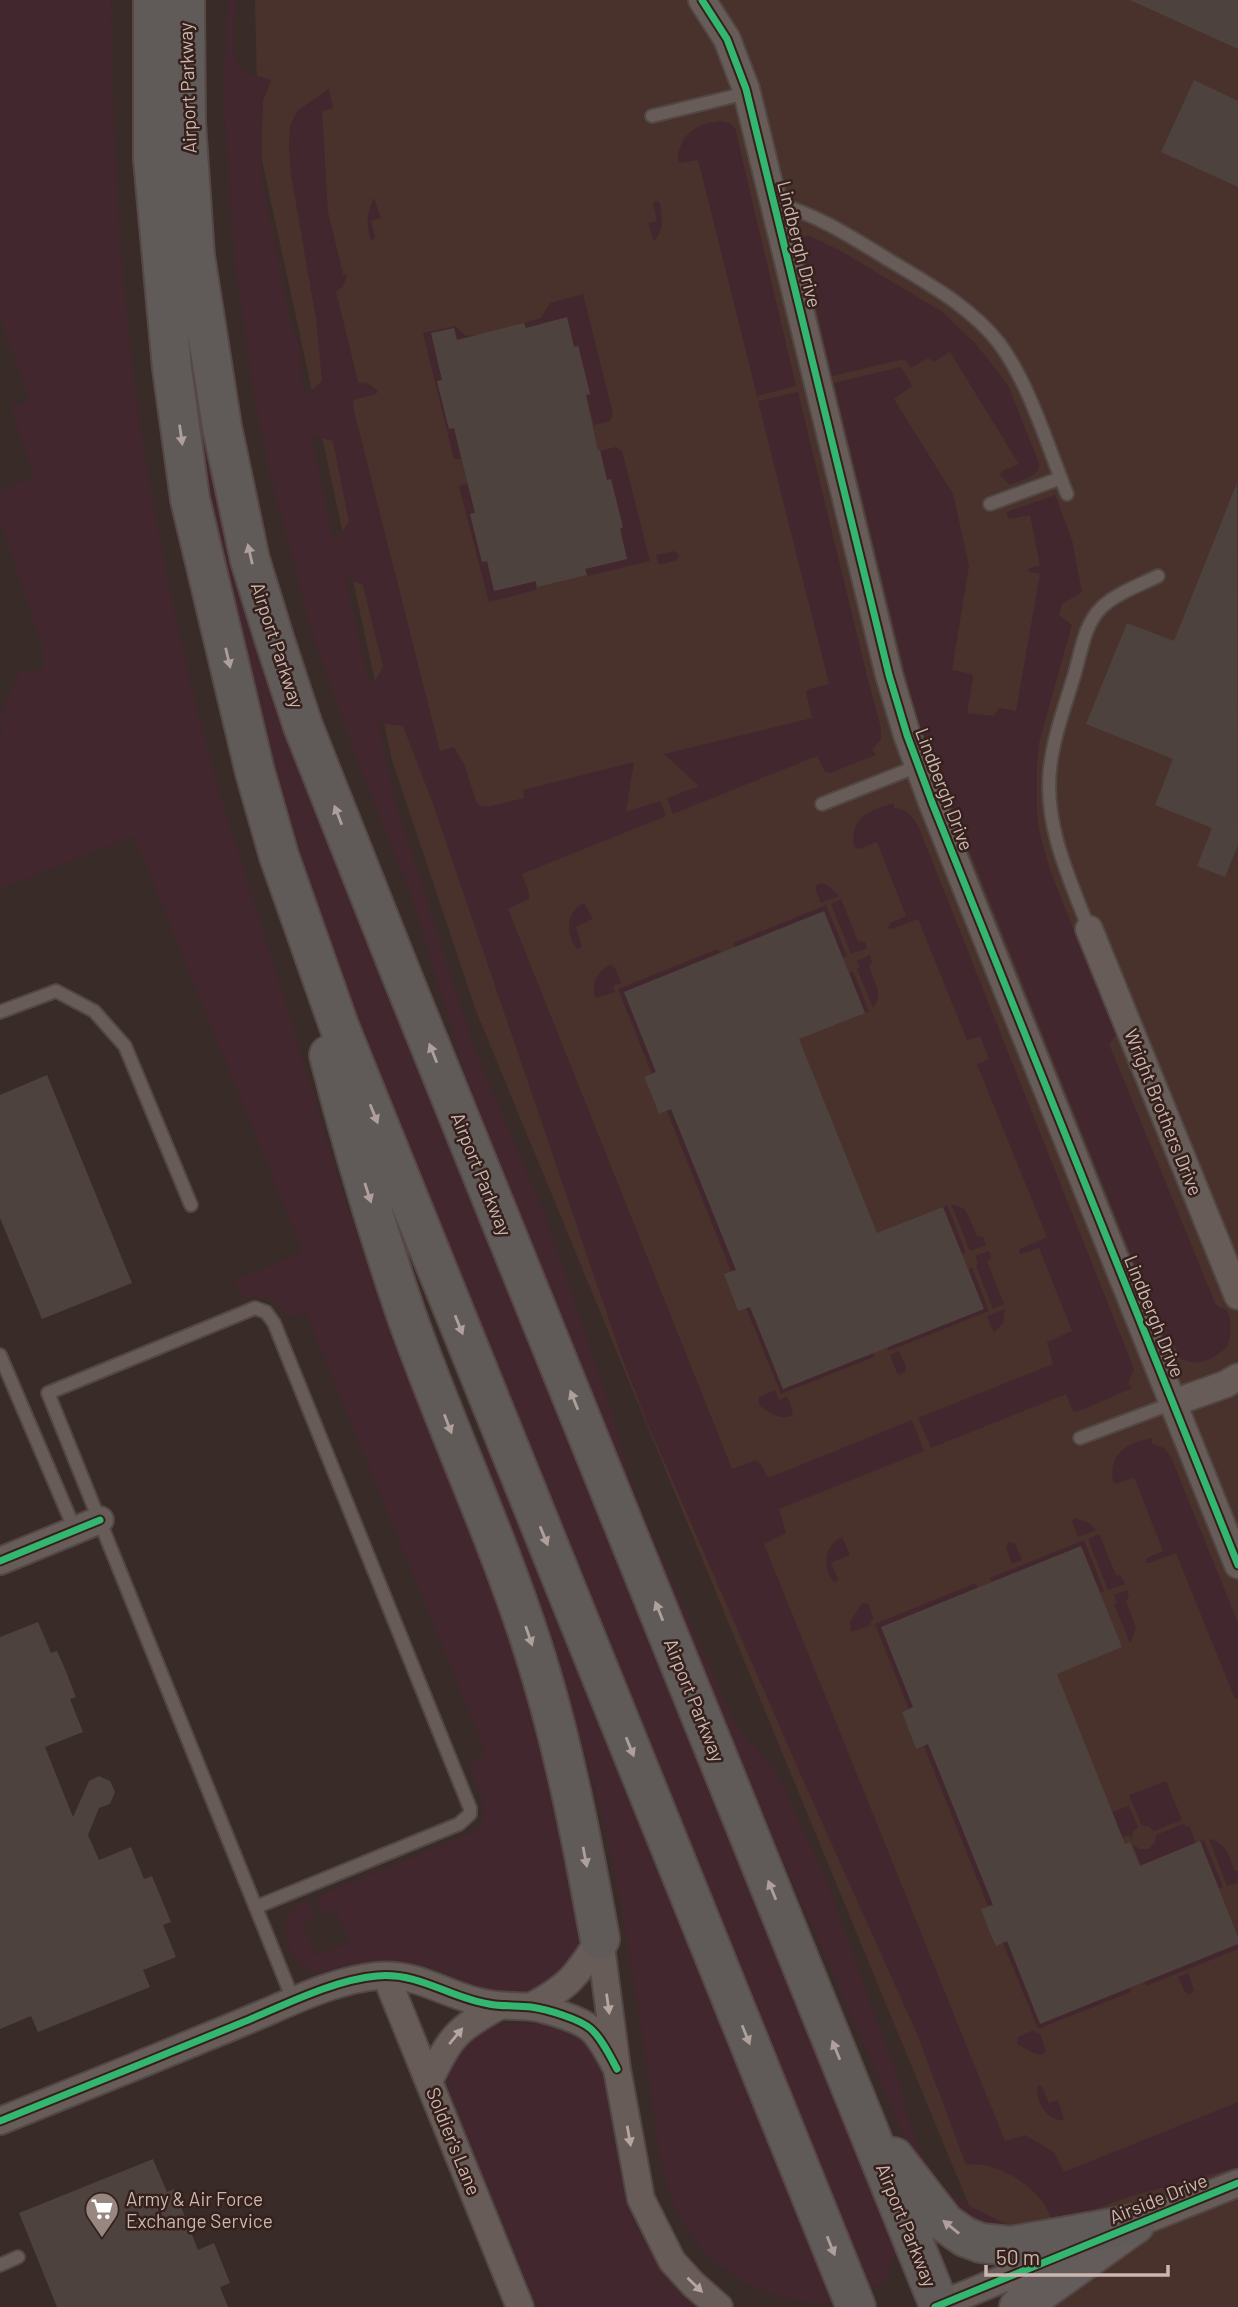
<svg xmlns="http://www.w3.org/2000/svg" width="1238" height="2307" font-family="Barlow,sans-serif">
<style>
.airport{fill:#48322b}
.green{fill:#43272f;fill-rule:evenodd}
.building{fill:#4e423e}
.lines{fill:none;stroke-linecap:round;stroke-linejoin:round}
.service-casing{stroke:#524745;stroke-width:16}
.minor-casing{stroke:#524745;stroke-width:30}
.trunk-casing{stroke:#554845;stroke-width:42}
.motorway-casing{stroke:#554845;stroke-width:42}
.service{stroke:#675c58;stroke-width:12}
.minor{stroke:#675c58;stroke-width:26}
.trunk{stroke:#645c5a;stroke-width:38}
.motorway{stroke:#605a59;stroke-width:38}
.cycleway-casing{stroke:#35201b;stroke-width:11}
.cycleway{stroke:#33b770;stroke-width:7}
.oneway{fill:#b0a09b}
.oneway2{fill:#b7a59f}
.labels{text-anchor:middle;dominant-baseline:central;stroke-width:5;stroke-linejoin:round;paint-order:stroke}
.street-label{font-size:19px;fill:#cbb7b1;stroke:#35201b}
.poi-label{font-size:19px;fill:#cbb7b1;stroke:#35201b;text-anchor:start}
</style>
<rect width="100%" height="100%" fill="#392b28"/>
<path class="airport" d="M255,0H1238V2307H1011L476,1011L392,760L258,142Z"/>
<path class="green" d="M0,0H111C113,176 124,355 158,528C171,599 187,670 205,740C228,825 257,909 283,994C311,1086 337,1179 369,1270C414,1399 474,1523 515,1653C537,1727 555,1800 569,1876C574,1902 585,1933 575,1959C566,1983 527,1994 504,1992C483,1991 465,1982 447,1974C415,1961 386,1957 352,1964C341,1966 328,1972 317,1972C294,1970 279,1935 289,1915C294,1905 297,1905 307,1900L316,1918L303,1923L315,1956L349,1943L336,1910L322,1915L318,1903V1896L467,1835C500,1818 474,1790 470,1765L474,1760L486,1753L306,1313L289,1317C267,1298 277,1295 244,1298L235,1280L301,1253L300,1245L134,836L0,889V738L2,737L0,715L19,672L44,669L42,647L0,522V490L34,477L11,407L29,400L0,317Z
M228,0H236C235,21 225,64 250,74C257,77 264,76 271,80L263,101L261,175L292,329L298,341L305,396L322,381L316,319L291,175L289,146L290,126L297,111L329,89L333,108L322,111L328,212L343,274L347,275L343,287L336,291L358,382L367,383L378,391L376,394L353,400L354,411L440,751L454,747L464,764L476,801L480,806L487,807L524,798L523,790L634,762L626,812L660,801L666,816L522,874L529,894V899L508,909L732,1469L756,1460L761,1464L768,1478L912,1420L924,1451L779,1509L786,1533L764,1544L1005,2141L1025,2135L1054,2152L1064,2172L1238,2102V2167L1125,2198L1055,2225C1051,2218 1047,2208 1042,2201C1026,2180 992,2160 966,2165L917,2034L807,1789L646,1420L622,1358L433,804L403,726L378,723L396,803L473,1045L544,1213L611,1409L629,1476L647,1524L732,1717L740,1731L768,1760L779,1777L824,1874L895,2071L917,2145L929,2167L942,2186L961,2202L1016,2229L979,2226L981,2221L964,2209L958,2216L919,2170L906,2142L676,1614L483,1134L414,903L352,746L311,630L269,470L255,400L236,274L225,126L224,78ZM311,435L333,441L349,522L334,541ZM345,578L363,585L383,667L376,679L370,685Z
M721,121L729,123L735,128L796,386L757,396L698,160L680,163L678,161C679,134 696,123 721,121Z
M374,198L381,218L371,221L375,237L372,241C365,229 367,211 374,198Z
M655,201L659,202C663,215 664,231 654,241L648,223L657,221L653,203Z
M808,235L841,251L941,311L975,343L1008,385L1039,463V470L1030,477L1010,485L1000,475L1002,471L1019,464L950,352L934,362L928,358L911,368L904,359L832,376L800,239Z
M583,294L613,414L610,421L594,425L586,395L590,394L579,347H574L567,318L526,328L524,323L541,318L550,303Z
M455,326L466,336L475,335L476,340L435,350L442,380L437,381L449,429L454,428L461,459H454L423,333Z
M901,367L912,386L894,399L953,494L969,566L952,670L971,674L973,677L967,713L994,716L999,708L1016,711L1040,574L1030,572L1028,569L1040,565L1030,515L1010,519L1007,517V512L1055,495L1072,540L1082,592L1062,604L1059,615L1072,625L1039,743L1037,764V811L1039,830L1050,870L1116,1035L1109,1044L1215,1303L1219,1307L1227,1310C1232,1323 1232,1336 1226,1348C1212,1360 1199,1367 1181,1359L1174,1345L1168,1347L916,717L834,383Z
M196,381L206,434L899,2257L892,2258L887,2282L865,2290L393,1124L283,817L215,540L191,382Z
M798,392L867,676L881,728V739L872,750L876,755L830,773L825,772L817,756L673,814L667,798L699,786L664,754L812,718L806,692L809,689L829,684L758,401Z
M616,447L622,451L650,561L588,576L585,569L627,558L620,529L623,527L611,480H607L600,451Z
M467,483L475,513L470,514L482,562L487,561L494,591L536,581V590L489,602L459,486Z
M674,551L679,555L677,560L659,565L656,555Z
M894,803V808C908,810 913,816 919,828L1134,1369L1128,1384L1132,1388L1077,1412L1073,1411L1066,1394L931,1448L918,1418L1053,1364L1047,1342L1072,1331L1039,1248L1021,1254L1019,1253L1020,1249L1047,1237L977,1064L989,1059L980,1036L967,1040L918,919L892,929L888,928L890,923L906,916L877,842L859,849L854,847C850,816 869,811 894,803Z
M821,883L827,885L839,896L821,903L816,891V885Z
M841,899L858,941L865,942L867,948L851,954L831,904Z
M584,903L593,919L576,927L582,947L577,949C565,934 566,911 584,903Z
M826,905L847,956L842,957L735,947L733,943Z
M718,949L720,953L624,992L656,1072L652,1074L618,989Z
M870,955L872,962L869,966C874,981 884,995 873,1008L857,969L860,968L857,961Z
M610,965L615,968L621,983L613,986L615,992L596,998C590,984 597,972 610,965Z
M853,971L869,1011L865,1013L849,973Z
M671,1109L736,1270L731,1271L667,1111Z
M951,1204L965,1209L977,1236L983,1237L986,1245L970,1251Z
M947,1205L966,1253L962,1254L943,1207Z
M989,1251L991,1258L987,1262L1004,1304L993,1309L976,1266L978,1264L975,1256Z
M972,1267L989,1311L889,1351L887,1347Z
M750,1307L783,1389L873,1353L874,1357L781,1394L746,1308Z
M1005,1309L1003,1323L994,1333L987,1316Z
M899,1351L906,1367L905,1372L898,1375L890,1355Z
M775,1390L779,1400L787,1396L793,1411L791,1416C779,1420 768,1413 759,1405V1397Z
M1152,1438V1444L1164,1448L1171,1457L1238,1623V1698L1235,1699L1176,1553L1149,1563L1145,1562L1147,1558L1163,1551L1134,1477L1116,1484L1113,1481C1108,1454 1128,1442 1152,1438Z
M489,1447L838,2303C778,2307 712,2275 683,2223C671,2202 665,2180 660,2156C643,2043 629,1929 602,1817C571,1692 521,1573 475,1452Z
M1075,1518L1089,1523L1096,1530L1078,1537L1072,1521Z
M1099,1534L1116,1575L1121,1576L1125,1584L1108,1590L1088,1539Z
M842,1537L850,1555L831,1563L838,1579L835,1583C822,1570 823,1545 842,1537Z
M1084,1540L1104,1591L1100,1593L1081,1546L992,1582L990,1578Z
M1009,1542L1015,1543L1022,1560L1012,1564L1006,1547Z
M976,1583L977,1588L881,1627L913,1707L909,1709L875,1624Z
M1127,1590L1129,1597L1126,1601L1136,1629L1130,1643L1114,1604L1117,1603L1114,1595Z
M862,1603L868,1604L874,1619L870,1621L871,1625L851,1632L850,1622Z
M928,1744L993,1905L988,1906L924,1746Z
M1166,1781L1182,1820L1154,1831L1149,1826H1142L1129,1795Z
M1129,1806L1138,1827L1133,1832L1131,1840L1129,1835L1122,1838L1112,1812Z
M1184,1824L1185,1827L1189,1826L1196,1843L1141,1865L1133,1845L1140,1849H1149L1155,1842L1156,1835Z
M1209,1839C1226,1841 1229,1857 1235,1871H1238L1237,1883L1227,1886Z
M1204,1840L1223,1887L1219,1889L1200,1841Z
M1007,1941L1040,2023L1130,1988L1131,1992L1038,2029L1003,1943Z
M1238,1944V1949L1146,1986L1144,1982Z
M1188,1973L1194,1990L1190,1995L1185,1992L1178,1977Z
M549,2023L577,2031L602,2064L617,2160L633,2220L663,2273L696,2307H537L451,2099L448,2078L455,2055L480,2029L504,2025Z
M1034,2030L1036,2034L1040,2033L1046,2052L1042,2055L1033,2053L1017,2044L1018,2037Z
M1038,2085L1042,2087L1049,2103L1058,2100L1064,2120C1047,2122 1034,2100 1038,2085Z"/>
<path class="building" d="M1130,0H1238V49Z
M1194,80L1238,101V187L1161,152Z
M567,317L574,347L578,346L590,394L586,395L598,451L600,450L607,480L611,479L623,527L620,529L627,559L585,569L587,575L537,587L536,581L494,591L487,561L482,562L470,514L475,513L454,428L449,429L437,381L442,380L431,333L454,328L457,340L524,323L526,328Z
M1237,483L1238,845L1225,877L1197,866L1212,828L1155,805L1173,759L1086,724L1127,623L1174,641Z
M824,911L865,1013L799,1039L877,1233L943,1207L984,1309L783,1389L750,1307L738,1311L724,1274L736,1270L671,1109L659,1114L651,1093L644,1077L656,1072L624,992Z
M47,1075L132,1283L42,1319L0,1218V1095Z
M1081,1546L1122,1647L1057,1674L1125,1844L1130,1842L1140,1866L1200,1841L1238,1937V1944L1040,2024L1007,1941L996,1946L990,1933L981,1909L993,1905L928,1744L916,1749L902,1712L913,1707L881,1627Z
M38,1622L51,1653L57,1651L65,1669L76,1697L70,1699L83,1732L45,1747L73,1817L89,1781L99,1776L110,1781L115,1792L110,1804L99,1808L88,1835L99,1860L131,1847L144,1879L152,1876L171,1922L163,1925L176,1957L143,1970L150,1987L38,2032L31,2016L0,2029V1637Z
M153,2159L167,2192L174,2189L198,2250L214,2243L230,2283L220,2287L228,2307H57L19,2213Z"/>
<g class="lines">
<g class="service-casing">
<path id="service" d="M652,116L747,93
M774,203C815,213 853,238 889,260C928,284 970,306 999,343C1029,383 1048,447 1067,494
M990,504L1061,478
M822,804L918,766
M1089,929C1069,878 1044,825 1050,769C1053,738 1065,706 1074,676C1081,653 1084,624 1102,607C1117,593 1140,585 1158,576
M0,1012L56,991L94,1011L125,1046L191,1205
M0,1355L75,1530
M1080,1438L1173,1403
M256,1907L459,1824L470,1814V1808L274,1323L266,1312L255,1308L48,1393L294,2002
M0,2265L18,2257"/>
</g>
<g class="minor-casing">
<path id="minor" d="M702,0L727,39L746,89L889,675L907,735L933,805L1238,1565
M1089,929L1238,1296
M1173,1403L1226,1384L1238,1377
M0,1561L100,1520
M600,1939L617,2069L641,2199L672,2261L693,2284L719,2307
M386,1976L520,2307
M530,2007C570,1986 576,1976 600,1939
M429,2081C451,2037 455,2030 499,2006
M0,2121C80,2089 161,2056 241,2023C283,2006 332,1980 377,1976C420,1972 449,1998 489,2004C503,2007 518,2005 531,2007C546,2009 580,2019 591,2029C602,2039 610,2056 617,2069
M1121,2230L1238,2183
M935,2307L1085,2245"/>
</g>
<g class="trunk-casing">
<path id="trunk" d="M1019,2307L1135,2224"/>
</g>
<g class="motorway-casing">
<path id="motorway" d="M153,0V159L172,368L190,499L255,772L279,856L339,1026L856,2307
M185,0L186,123L195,256L222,427L250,560L275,641L303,726L400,971L939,2305
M329,1055C351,1142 377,1229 406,1314C445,1425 496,1533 532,1645C563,1741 582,1840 600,1939
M894,2157L945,2223L965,2237L981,2243L1011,2246L1135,2224"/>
</g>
<use href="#service" class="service"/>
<use href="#minor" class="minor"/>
<use href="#trunk" class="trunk"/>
<use href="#motorway" class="motorway"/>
<g class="cycleway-casing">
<path id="cycleway" d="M702,0L727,39L746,89L889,675L907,735L933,805L1238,1565
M0,1561L100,1520
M0,2121C80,2089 161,2056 241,2023C283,2006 332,1980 377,1976C420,1972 449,1998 489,2004C503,2007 518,2005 531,2007C546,2009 580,2019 591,2029C602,2039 610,2056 617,2069
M935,2307L1238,2183"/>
</g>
<use href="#cycleway" class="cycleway"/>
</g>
<defs><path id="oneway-solid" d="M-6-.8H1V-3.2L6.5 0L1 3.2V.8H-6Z" transform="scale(1.75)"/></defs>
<g class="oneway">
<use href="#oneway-solid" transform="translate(181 435) rotate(82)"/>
<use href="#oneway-solid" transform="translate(250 554) rotate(-103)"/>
<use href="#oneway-solid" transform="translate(228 658) rotate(77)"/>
<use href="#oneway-solid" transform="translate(338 815) rotate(-111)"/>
<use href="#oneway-solid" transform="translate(433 1053) rotate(-112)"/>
<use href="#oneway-solid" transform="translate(374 1114) rotate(68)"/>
<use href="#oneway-solid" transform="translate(368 1193) rotate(72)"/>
<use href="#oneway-solid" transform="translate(459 1325) rotate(68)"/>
<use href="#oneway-solid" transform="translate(574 1400) rotate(-112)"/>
<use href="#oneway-solid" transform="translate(448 1424) rotate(69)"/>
<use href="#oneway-solid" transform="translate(544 1536) rotate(68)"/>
<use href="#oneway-solid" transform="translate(659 1611) rotate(-112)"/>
<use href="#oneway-solid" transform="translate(529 1636) rotate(71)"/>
<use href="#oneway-solid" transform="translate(630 1747) rotate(68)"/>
<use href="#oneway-solid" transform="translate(585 1857) rotate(79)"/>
<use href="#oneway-solid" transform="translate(772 1890) rotate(-112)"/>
<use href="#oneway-solid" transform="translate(746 2035) rotate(68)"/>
<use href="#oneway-solid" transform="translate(836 2050) rotate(-112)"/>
<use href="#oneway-solid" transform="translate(951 2227) rotate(-141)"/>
<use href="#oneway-solid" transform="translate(831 2246) rotate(68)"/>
</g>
<g class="oneway2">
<use href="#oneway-solid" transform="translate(608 2004) rotate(82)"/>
<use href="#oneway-solid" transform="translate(456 2036) rotate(-50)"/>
<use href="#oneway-solid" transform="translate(629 2136) rotate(80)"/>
<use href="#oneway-solid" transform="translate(695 2285) rotate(44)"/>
</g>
<defs>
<g id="supermarket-pin" transform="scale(1.75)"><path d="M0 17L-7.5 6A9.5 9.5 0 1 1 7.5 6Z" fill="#988681" stroke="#35201b"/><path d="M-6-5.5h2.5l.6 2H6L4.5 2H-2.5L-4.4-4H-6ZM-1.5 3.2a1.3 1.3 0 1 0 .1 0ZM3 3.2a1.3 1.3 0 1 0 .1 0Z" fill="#fff"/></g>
</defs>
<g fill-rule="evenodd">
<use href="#supermarket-pin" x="102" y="2209"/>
</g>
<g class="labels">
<g class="street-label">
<text transform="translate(187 88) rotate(-92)">Airport Parkway</text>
<text transform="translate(800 244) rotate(76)">Lindbergh Drive</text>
<text transform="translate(278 645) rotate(72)">Airport Parkway</text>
<text transform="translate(945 789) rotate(69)">Lindbergh Drive</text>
<text transform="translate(1164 1112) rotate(68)">Wright Brothers Drive</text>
<text transform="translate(482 1174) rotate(68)">Airport Parkway</text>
<text transform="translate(1155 1316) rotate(68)">Lindbergh Drive</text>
<text transform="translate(695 1700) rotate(68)">Airport Parkway</text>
<text transform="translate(454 2141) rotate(68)">Soldier's Lane</text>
<text transform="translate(1158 2198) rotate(-22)">Airside Drive</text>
<text transform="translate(907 2225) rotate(68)">Airport Parkway</text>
</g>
<g class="poi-label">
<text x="126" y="2198">Army &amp; Air Force<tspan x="126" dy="22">Exchange Service</tspan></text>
</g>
</g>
<path d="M986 2265v10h182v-10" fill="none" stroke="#cbb7b1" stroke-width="3.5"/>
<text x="996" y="2265" font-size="21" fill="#cbb7b1" stroke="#35201b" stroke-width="5" paint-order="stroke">50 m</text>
</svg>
